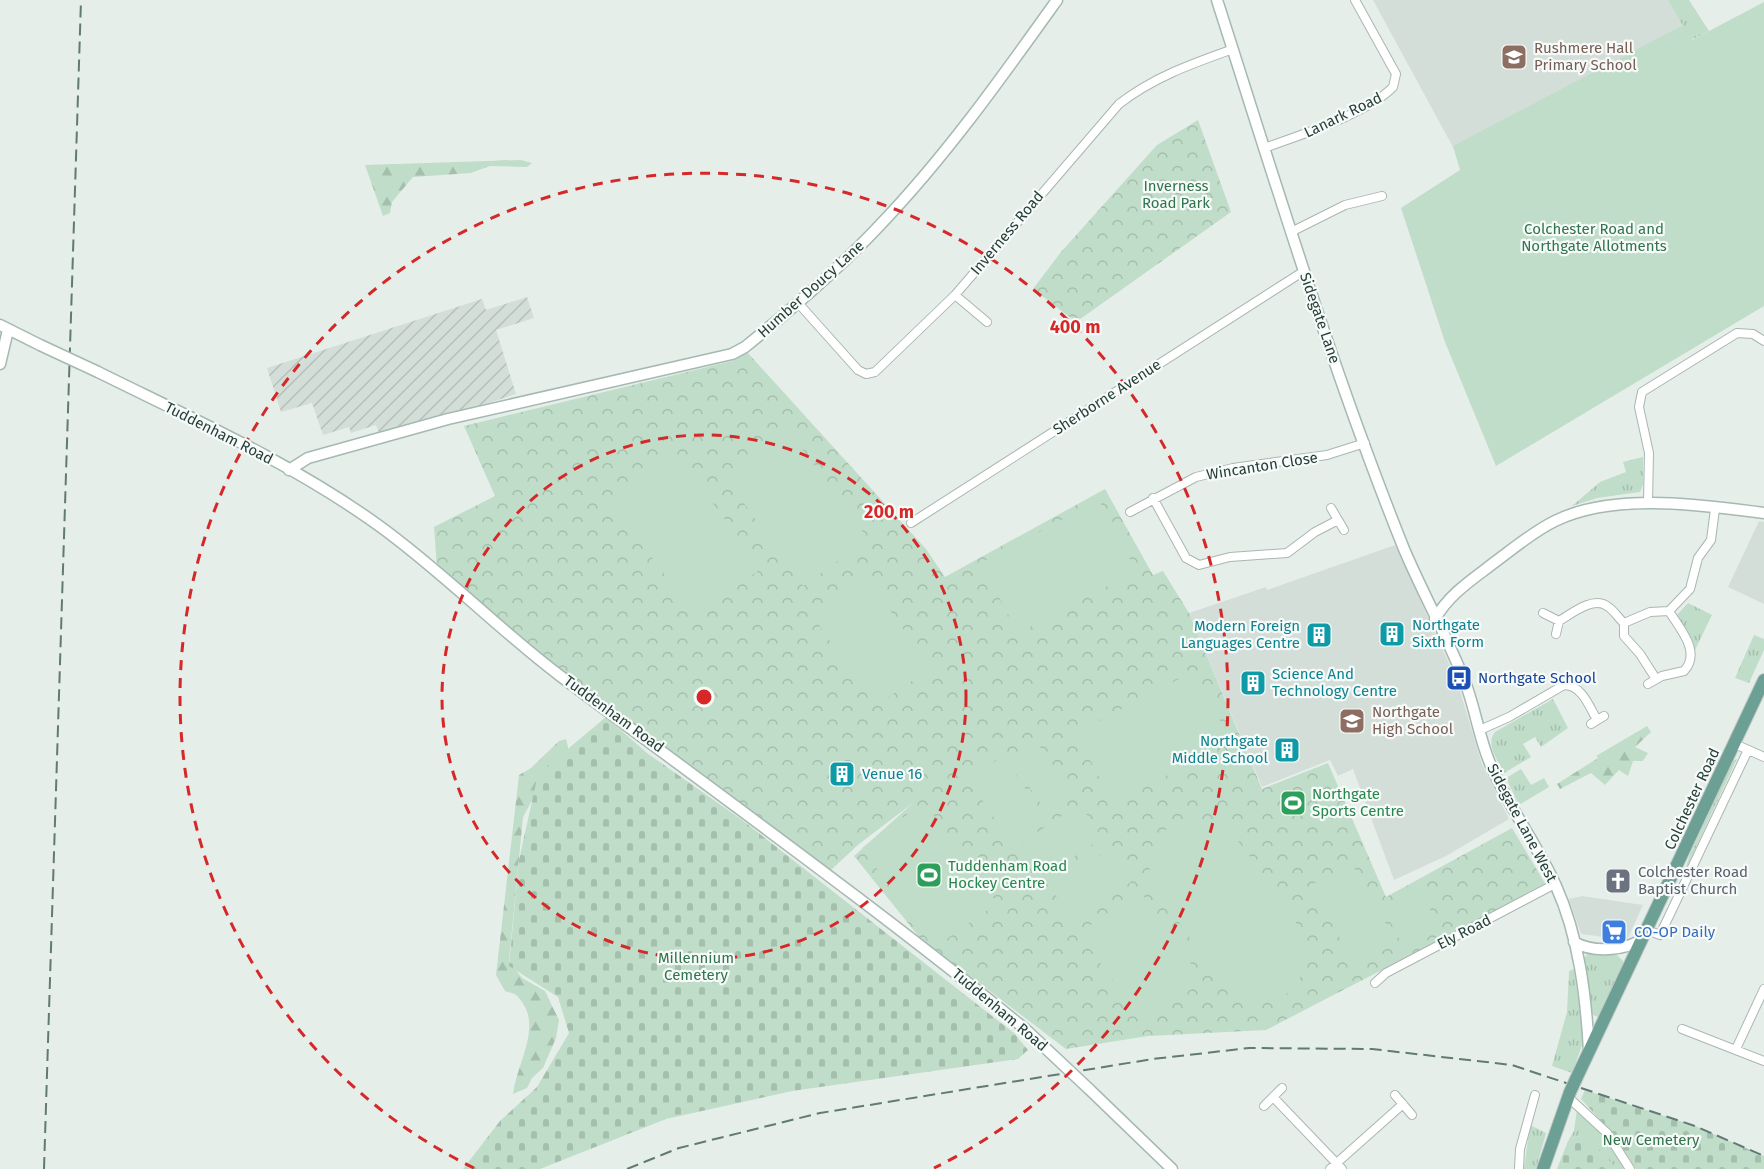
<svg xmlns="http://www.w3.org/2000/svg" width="1764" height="1169" font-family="'Fira Sans',sans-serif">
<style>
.built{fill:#d4ded9}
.industrial{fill:url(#industrial-furrows)}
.grass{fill:url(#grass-tufts)}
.forest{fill:url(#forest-firs)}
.cemetery{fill:url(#cemetery-stones)}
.park{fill:url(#park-crowns)}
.garden{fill:#c0ddc9}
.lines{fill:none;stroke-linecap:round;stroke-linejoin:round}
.street-casing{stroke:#a9b6b1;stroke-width:10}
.secondary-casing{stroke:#a5b9b2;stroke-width:13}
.primary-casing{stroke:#c2c9c8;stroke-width:14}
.street{stroke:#fff;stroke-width:8}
.secondary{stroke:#fff;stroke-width:10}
.primary{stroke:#6da094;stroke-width:12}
.rail{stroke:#607a74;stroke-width:2;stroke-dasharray:12 6;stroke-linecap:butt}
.secondary-bridge-casing{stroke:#a5b9b2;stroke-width:13;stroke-linecap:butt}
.primary-bridge-casing{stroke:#c2c9c8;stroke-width:14;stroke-linecap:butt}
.secondary-bridge{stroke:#fff;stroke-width:10}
.primary-bridge{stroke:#6da094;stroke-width:12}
.ring{fill:none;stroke:#d62828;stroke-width:3;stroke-dasharray:10 8}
.labels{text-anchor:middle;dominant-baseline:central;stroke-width:4.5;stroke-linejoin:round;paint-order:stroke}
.education-label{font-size:15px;fill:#785e54;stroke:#f6faf8;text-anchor:start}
.street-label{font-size:15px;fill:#263f39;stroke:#f6faf8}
.park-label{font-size:15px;fill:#32744c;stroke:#f6faf8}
.culture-label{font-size:15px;fill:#0d838f;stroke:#f6faf8;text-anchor:start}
.transit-label{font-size:15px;fill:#164399;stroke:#f6faf8;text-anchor:start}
.leisure-label{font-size:15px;fill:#27864d;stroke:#f6faf8;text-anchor:start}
.worship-label{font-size:15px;fill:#5b616d;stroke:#f6faf8;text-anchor:start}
.shop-label{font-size:15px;fill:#366cbe;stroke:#f6faf8;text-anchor:start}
.centre{fill:#d62828;stroke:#f6faf8;stroke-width:3}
.ring-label{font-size:18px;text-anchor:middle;font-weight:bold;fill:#d62828;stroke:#f6faf8;stroke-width:4.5;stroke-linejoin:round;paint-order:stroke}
</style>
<defs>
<pattern id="industrial-furrows" width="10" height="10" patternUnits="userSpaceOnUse" patternTransform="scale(1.5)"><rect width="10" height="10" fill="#d4ded9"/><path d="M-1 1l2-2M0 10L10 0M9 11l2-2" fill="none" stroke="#b6c0bb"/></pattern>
<pattern id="grass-tufts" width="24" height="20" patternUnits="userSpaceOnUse" patternTransform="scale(1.5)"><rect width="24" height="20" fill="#c0ddc9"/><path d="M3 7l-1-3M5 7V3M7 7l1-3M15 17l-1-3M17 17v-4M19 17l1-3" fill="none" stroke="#a5bfad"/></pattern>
<pattern id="forest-firs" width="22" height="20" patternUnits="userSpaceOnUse" patternTransform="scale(1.5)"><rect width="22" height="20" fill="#c0ddc9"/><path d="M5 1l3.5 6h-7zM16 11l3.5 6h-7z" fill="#a5bfad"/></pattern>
<pattern id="cemetery-stones" width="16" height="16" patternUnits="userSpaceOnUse" patternTransform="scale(1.5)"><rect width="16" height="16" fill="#c0ddc9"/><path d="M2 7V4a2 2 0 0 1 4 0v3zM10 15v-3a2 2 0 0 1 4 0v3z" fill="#a5bfad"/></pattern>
<pattern id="park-crowns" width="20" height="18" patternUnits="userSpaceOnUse" patternTransform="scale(1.5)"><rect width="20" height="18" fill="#c0ddc9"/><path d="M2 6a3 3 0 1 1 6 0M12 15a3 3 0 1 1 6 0" fill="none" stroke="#a5bfad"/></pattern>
</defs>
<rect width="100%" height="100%" fill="#e6eeea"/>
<path class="built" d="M1373,0H1668L1683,25L1454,149Z
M1759,521L1764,522V604L1728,587Z
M1395,545L1457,681L1482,764L1509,819L1446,856L1394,880L1353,769L1338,776L1330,760L1262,787L1189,613L1266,587L1267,590Z
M1582,896L1643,905L1627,940L1581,934L1569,899Z"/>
<path class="industrial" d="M527,297L534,318L496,330L516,394L381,438L376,425L351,433L349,427L323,435L312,403L281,412L267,368L482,299L486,310Z"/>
<path class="grass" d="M1668,0H1689L1709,31L1691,40Z
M1643,457V485L1640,492L1597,498L1572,506L1600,482L1626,472L1623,462Z
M1688,603L1712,615L1695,650L1677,615Z
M1754,635L1764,639V650L1749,683L1735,678Z
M1553,699L1568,728L1541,747L1535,737L1523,744L1531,757L1504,773C1498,761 1485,744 1495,732Z
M1737,759L1684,873L1690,854L1733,761Z
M1521,769L1531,785L1544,778L1549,787L1519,805L1506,778Z
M1589,953L1616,954L1623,961V965L1598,1017L1593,1015L1583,959Z
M1574,969L1584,1040L1572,1073L1552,1066L1567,1012L1569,971Z
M1577,1109L1605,1137L1625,1169H1616L1598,1148L1579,1136L1568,1141L1574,1131Z
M1530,1125L1546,1133L1536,1169H1524Z"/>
<path class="forest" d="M521,160L532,163L527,167L490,166L471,173L413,177L392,202L390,213L383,216L365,165Z
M1647,726L1651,732L1635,747L1648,753L1643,761H1633L1628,776L1619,770L1605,785L1591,773L1560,789L1557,784L1598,758L1596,756Z
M566,739L569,751L535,795L523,817L509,961L522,978L545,991L559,1020L556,1038L543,1068L532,1078L527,1088L513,1094C517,1061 545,1024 517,996C515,993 509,993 505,991L496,975L519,775L531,768L559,741Z"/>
<path class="cemetery" d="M606,717L647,753L742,820L992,1016L1014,1033L1028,1050L1018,1059L792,1091L666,1119L540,1169H463L500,1121L537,1087L569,1033L558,997L509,966L519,860L538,774Z
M1585,1090L1695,1126L1762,1155L1764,1156V1169H1636L1613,1134L1581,1099Z
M1579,1136C1594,1138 1606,1158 1616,1169H1557L1568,1141Z"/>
<path class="park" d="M1198,120L1231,212L1076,322L1033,289L1061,252L1157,145Z
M747,352L926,549L945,577L1105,489L1153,575L1163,571L1189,613L1262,789L1328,763L1386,897L1512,828L1546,885L1266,1030L1148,1036L1066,1049L920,938L854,856L913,803L859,844L830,871L515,635L437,568L434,527L495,496L464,426L732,361Z"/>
<path class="garden" d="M1764,2V306L1496,466L1445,342L1401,208L1460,170L1453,146L1683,25L1692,40Z
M790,432L868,539L803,586L726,478Z
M672,450L762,568L696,616L609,501Z
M1099,500L1136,571L1018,633L981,563Z
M867,578L931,668L875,706L812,615Z
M1194,671L1231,741L1113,804L1076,733Z
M1035,740L1075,795L1048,814L1009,759Z
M1003,756L1044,816L1009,840L968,779Z
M924,802L997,903L934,948L862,848Z
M1080,804L1102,838L1043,877L1021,843Z
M1194,817L1219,823L1231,831C1251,860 1292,907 1303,938C1311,960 1302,986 1281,997C1262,1008 1243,1001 1226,990L1151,882C1144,848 1160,824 1194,817Z
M1110,849L1131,882L1072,921L1051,887Z
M1352,864L1397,943L1355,966L1311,885Z
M1420,889L1438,925L1402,944L1383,908Z
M1140,891L1203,981L1143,1023L1079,933Z"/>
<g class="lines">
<g class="street-casing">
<path id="street" d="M1264,148C1299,136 1368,113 1393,87L1396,74L1355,0
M1291,232L1345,205L1382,196
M955,295L987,322
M799,304L858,370L866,374L875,372L955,295L1119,104C1154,77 1191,64 1233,49
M1153,498L1186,558L1199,565L1230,557L1287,553L1315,532L1338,520
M1648,502L1649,453L1639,407L1642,392L1737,333L1753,334L1764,341
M1331,508L1344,530
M1130,512L1196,477L1233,468L1327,455L1365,443
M911,523L1304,271
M1543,613L1559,621C1571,614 1593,596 1607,606C1614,610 1618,618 1624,623L1650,612L1669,611L1690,589L1698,558L1711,540L1715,509
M1624,623V636L1640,654L1656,679
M1556,634L1559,621
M1648,684L1662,676L1684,671C1702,652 1679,628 1669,611
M1591,724L1604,716
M1480,730L1509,717L1564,685C1582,685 1589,706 1597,720
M1735,744L1764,757
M1647,930L1660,935L1748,750
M1375,983L1386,973L1555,884
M1682,1029L1764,1061
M1736,1049L1764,989
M1395,1095L1412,1115
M1273,1097L1342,1169
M1568,1097L1607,1133L1630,1169
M1264,1106L1282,1088
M1330,1169L1403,1104
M1519,1169L1520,1149L1535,1095"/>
</g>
<g class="secondary-casing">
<path id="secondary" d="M1217,0C1276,184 1332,370 1404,549C1423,594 1447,636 1465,682C1476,710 1479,740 1492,768C1510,809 1538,846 1556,886C1579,937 1586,996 1589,1051
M0,325L40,345
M0,364L8,330
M98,372C193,419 292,463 378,525C442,571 497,628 559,675C715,792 873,905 1024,1028
M289,470L308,458L448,419L732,354L745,347C792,309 838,270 880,225C946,156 1002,77 1057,0
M1435,619C1449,594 1473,579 1495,562C1514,548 1534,531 1555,521C1614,492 1701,505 1764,513
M1574,942C1593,953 1625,951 1642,939
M1089,1089L1172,1169"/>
</g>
<g class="primary-casing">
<path id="primary" d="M1576,1079L1764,680
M1543,1169L1570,1092"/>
</g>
<use href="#street" class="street"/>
<use href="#secondary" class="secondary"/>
<use href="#primary" class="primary"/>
<path class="rail" d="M44,1169L81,0
M627,1169L679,1148L820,1113L1153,1059L1249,1048L1372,1049L1512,1065L1695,1126L1764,1156"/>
<g class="secondary-bridge-casing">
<path id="secondary-bridge" d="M40,345L98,372
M1024,1028L1089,1089"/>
</g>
<g class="primary-bridge-casing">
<path id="primary-bridge" d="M1570,1092L1576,1079"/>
</g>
<use href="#secondary-bridge" class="secondary-bridge"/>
<use href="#primary-bridge" class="primary-bridge"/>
</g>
<g class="ring">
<circle cx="704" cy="697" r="262"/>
<path d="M474 1168A524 524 0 1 1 934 1168"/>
</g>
<defs>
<g id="school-square" transform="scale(1.35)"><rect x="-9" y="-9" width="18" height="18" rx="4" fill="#8d6e63" stroke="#f6faf8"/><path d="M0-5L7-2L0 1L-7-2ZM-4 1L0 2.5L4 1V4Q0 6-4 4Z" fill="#fff"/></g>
<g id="building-square" transform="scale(1.35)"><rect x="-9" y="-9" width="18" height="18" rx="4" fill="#0f9aa8" stroke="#f6faf8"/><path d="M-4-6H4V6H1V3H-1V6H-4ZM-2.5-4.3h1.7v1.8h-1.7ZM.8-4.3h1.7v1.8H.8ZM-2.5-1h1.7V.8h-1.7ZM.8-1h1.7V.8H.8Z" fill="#fff"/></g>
<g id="bus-square" transform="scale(1.35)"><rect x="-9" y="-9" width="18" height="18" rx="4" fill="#1a4fb4" stroke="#f6faf8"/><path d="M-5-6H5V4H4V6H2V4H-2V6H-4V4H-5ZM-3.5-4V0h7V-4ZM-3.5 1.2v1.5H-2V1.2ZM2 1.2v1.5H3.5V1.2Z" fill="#fff"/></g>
<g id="stadium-square" transform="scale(1.35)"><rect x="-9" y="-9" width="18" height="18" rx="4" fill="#2e9e5b" stroke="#f6faf8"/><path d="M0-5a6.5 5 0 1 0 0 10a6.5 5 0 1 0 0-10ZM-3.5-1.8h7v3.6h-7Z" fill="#fff"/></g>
<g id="church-square" transform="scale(1.35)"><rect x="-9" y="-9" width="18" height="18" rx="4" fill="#6b7280" stroke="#f6faf8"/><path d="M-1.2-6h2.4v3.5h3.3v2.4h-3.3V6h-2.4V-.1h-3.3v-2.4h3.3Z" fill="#fff"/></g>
<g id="supermarket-square" transform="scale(1.35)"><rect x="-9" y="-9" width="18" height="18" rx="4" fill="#3f7fe0" stroke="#f6faf8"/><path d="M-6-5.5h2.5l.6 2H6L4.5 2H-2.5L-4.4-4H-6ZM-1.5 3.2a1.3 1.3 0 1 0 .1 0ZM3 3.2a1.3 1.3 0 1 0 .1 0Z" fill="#fff"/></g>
</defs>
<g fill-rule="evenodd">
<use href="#school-square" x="1514" y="57"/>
<use href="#building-square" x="1392" y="634"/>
<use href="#building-square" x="1319" y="635"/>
<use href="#bus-square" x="1459" y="678"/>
<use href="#building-square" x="1253" y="683"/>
<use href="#school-square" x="1352" y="721"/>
<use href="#building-square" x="1287" y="750"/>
<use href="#building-square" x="842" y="774"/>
<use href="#stadium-square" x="1293" y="803"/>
<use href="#stadium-square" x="929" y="875"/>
<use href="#church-square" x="1618" y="881"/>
<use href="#supermarket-square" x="1614" y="932"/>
</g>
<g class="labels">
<g class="education-label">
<text x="1534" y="48">Rushmere Hall<tspan x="1534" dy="17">Primary School</tspan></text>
<text x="1372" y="712">Northgate<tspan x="1372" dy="17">High School</tspan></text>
</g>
<g class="street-label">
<text transform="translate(1343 115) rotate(-26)">Lanark Road</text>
<text transform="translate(1007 233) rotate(-50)">Inverness Road</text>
<text transform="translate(811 289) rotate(-42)">Humber Doucy Lane</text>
<text transform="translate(1320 318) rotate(71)">Sidegate Lane</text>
<text transform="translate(1107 397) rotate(-33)">Sherborne Avenue</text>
<text transform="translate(219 433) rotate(27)">Tuddenham Road</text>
<text transform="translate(1262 466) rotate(-9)">Wincanton Close</text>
<text transform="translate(614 714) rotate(36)">Tuddenham Road</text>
<text transform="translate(1692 799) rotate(-65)">Colchester Road</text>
<text transform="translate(1522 823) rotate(62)">Sidegate Lane West</text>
<text transform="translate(1464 932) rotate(-27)">Ely Road</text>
<text transform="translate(1000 1010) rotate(40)">Tuddenham Road</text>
</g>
<g class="park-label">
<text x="1176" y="186">Inverness<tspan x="1176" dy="17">Road Park</tspan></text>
<text x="1594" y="229">Colchester Road and<tspan x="1594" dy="17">Northgate Allotments</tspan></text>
<text x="696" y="958">Millennium<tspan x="696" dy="17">Cemetery</tspan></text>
<text x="1651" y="1140">New Cemetery</text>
</g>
<g class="culture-label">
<text x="1412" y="625">Northgate<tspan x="1412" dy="17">Sixth Form</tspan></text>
<text x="1300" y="626" text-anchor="end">Modern Foreign<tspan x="1300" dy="17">Languages Centre</tspan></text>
<text x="1272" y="674">Science And<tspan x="1272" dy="17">Technology Centre</tspan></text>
<text x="1268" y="741" text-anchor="end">Northgate<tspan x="1268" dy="17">Middle School</tspan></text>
<text x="862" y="774">Venue 16</text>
</g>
<g class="transit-label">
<text x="1478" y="678">Northgate School</text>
</g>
<g class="leisure-label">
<text x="1312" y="794">Northgate<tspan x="1312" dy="17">Sports Centre</tspan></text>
<text x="948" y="866">Tuddenham Road<tspan x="948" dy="17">Hockey Centre</tspan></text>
</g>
<g class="worship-label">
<text x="1638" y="872">Colchester Road<tspan x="1638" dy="17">Baptist Church</tspan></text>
</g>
<g class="shop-label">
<text x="1634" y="932">CO-OP Daily</text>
</g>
</g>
<circle cx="704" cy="697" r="9" class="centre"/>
<g class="ring-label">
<text x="1075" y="333">400 m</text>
<text x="889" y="518">200 m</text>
</g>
</svg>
